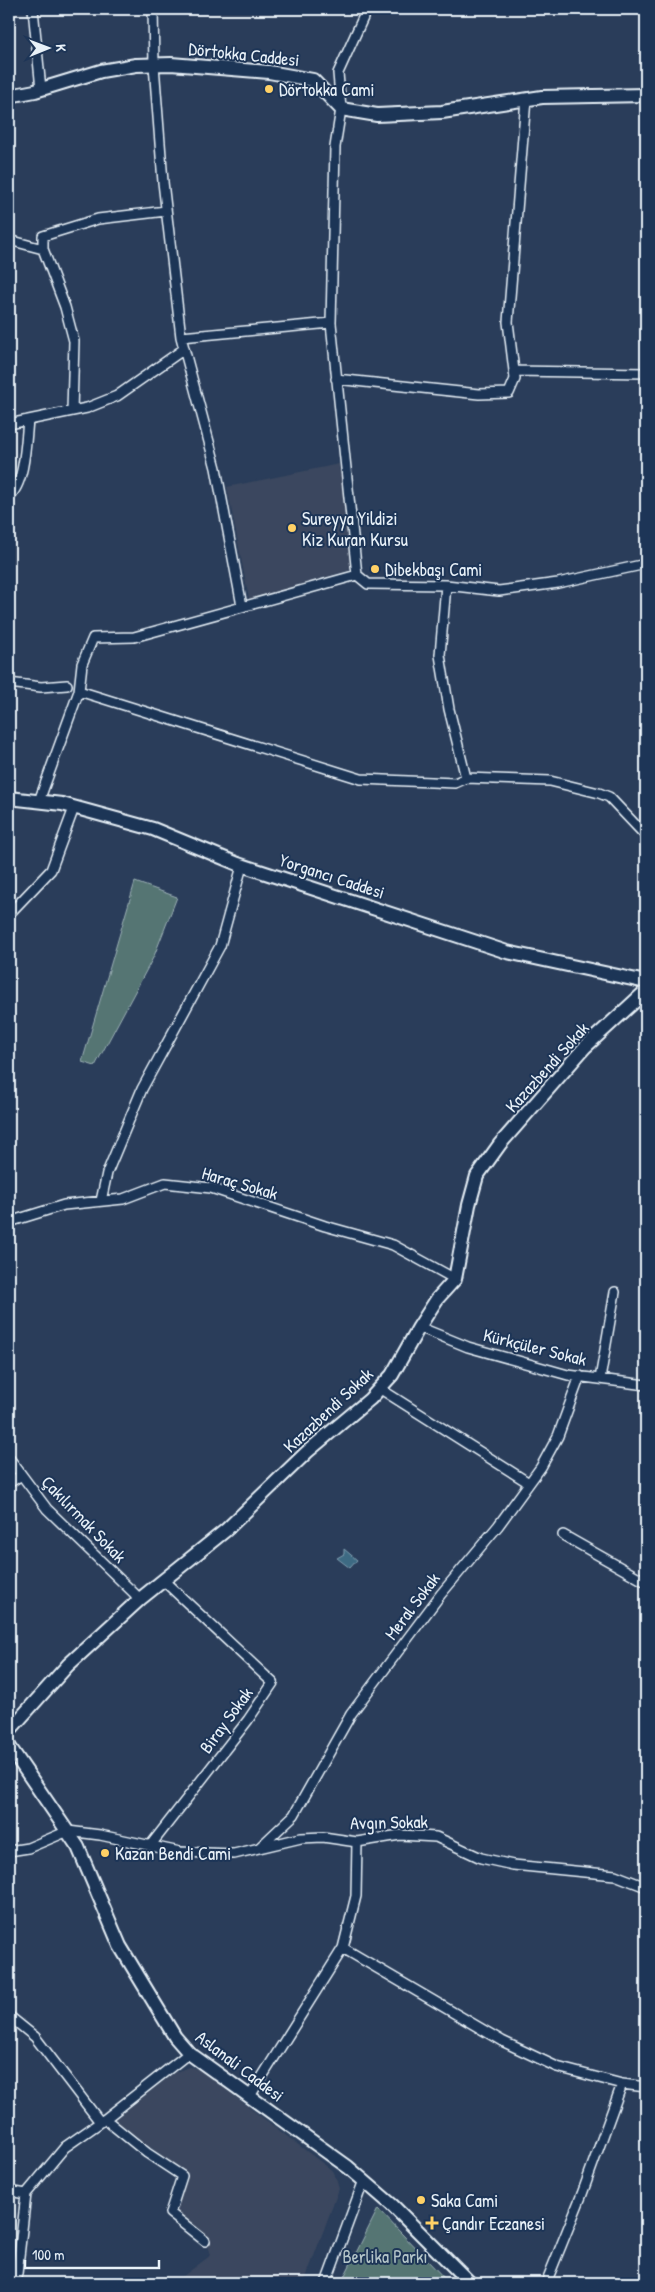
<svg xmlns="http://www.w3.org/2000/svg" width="655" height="2292" font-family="'Patrick Hand',sans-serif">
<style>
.built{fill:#3a475e}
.green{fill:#547473;stroke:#9eb2b6}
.water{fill:#3e6a83;stroke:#82a0b2}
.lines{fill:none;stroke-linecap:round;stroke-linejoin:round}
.street-casing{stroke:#e8f1f8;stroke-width:12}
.secondary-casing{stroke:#e8f1f8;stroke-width:16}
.street{stroke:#1d3557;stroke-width:9}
.secondary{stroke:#1d3557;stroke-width:12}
.poi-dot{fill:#ffd166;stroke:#1d3557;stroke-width:2}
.labels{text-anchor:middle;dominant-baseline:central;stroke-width:4;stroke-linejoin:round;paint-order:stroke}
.street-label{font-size:18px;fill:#e8f1f8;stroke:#1d3557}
.poi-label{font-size:18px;fill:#e8f1f8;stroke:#1d3557;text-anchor:start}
.park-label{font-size:18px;fill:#b4c5c9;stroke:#1d3557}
</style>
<rect width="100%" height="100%" fill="#2a3d5a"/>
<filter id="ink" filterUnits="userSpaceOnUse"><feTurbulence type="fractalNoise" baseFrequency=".02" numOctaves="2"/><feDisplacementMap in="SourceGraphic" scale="10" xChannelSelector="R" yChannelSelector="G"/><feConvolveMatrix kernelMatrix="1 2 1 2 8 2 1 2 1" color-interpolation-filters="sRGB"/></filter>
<g filter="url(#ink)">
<path class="built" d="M339,464L354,569L249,599L227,487Z
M190,2067L199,2069L334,2172L339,2189L304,2283H174L211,2255L206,2238L180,2219L175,2204L187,2175L114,2120L175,2072Z"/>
<path class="green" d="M135,882L177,897L154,956L95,1066L82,1062Z
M378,2209L449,2283H341Z"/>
<path class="water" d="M344,1549L357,1560L350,1568L337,1558L344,1554Z"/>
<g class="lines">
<g class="street-casing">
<path id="street" d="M33,9L41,89
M153,9L154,65L163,182L181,337L331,323
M9,240L43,249L65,307L74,341L72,411
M43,249V236L98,219L166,211
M181,337L216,468L242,606
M514,371L646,373
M336,379L479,394L509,393L515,379L508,322L526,99
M9,424L87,408L117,396L184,349
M9,496C25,485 26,439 28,420
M357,575L368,584L446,585L499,591L558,583L646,564
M446,585L440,655L449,709L466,778
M9,683L41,687L67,685
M79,691L361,779L455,783L466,778L550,781L599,793L609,797L646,836
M39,801L79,691L82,664L93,638L134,637L357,575L331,323L335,147L341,109L338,73L367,9
M9,914L51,870L74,808
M101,1201L107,1173L142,1089L220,946L242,866
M9,1222L64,1205L123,1199L165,1183L211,1188L325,1226L393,1245L455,1279
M419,1327L468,1347L568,1375L646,1385
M600,1379L615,1292
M379,1388L529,1483
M9,1458L47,1509L140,1599
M9,1483L20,1476
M563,1535L646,1582
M150,1846L248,1720L273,1683L164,1581
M259,1848L294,1815L351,1714L441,1594L498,1526L541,1467L558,1436L580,1376
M9,1851L28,1848L68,1831L100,1835L180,1852L234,1854L301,1838L323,1837L357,1842L400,1835L436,1837L481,1858L513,1865L615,1875L646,1887
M343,1948L502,2041L557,2067L622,2084L646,2087
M9,2016L35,2037L100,2122
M250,2096L343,1948L356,1896L357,1842
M105,2119L147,2153L182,2176L170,2213L205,2241
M9,2191L26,2194
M14,2283L17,2274L26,2194L65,2147L105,2119L189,2053
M326,2283L364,2180
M546,2283L582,2194L622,2084"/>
</g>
<g class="secondary-casing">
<path id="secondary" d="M9,96L35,91L101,71L136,65L171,64L269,72L313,80L341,109L377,115L442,112L542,97L646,95
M9,798L62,804L153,829L238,864L507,952L646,982
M9,1731L68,1665L140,1599L226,1530L307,1452L370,1399L392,1375L419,1327L437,1299L455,1279L469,1205L477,1176L500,1144L585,1047L646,991
M9,1746L78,1847L120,1946L175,2037L189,2053L348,2167L392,2205L470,2283"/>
</g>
<use href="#street" class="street"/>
<use href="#secondary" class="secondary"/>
</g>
</g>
<g class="poi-dot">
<circle cx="269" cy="89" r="5"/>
<circle cx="292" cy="528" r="5"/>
<circle cx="375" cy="569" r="5"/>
<circle cx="105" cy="1853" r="5"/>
<circle cx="421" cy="2200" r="5"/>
<path d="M429.5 2215.5h5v5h5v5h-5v5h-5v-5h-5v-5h5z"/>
</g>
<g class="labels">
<g class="street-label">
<text transform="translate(244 54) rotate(6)">Dörtokka Caddesi</text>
<text transform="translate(332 876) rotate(18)">Yorgancı Caddesi</text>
<text transform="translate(547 1067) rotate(-48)">Kazazbendi Sokak</text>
<text transform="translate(240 1183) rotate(16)">Haraç Sokak</text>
<text transform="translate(535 1347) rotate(14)">Kürkçüler Sokak</text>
<text transform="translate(328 1410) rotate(-43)">Kazazbendi Sokak</text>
<text transform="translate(84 1519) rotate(46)">Çakılırmak Sokak</text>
<text transform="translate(412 1606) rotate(-53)">Meral Sokak</text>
<text transform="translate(226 1720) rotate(-54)">Biray Sokak</text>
<text transform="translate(389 1822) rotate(-1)">Avgın Sokak</text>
<text transform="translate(240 2066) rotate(37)">Aslanali Caddesi</text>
</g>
<g class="poi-label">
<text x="279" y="89">Dörtokka Cami</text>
<text x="302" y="518">Sureyya Yildizi<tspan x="302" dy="21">Kiz Kuran Kursu</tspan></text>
<text x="385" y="569">Dibekbaşı Cami</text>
<text x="115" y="1853">Kazan Bendi Cami</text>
<text x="431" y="2200">Saka Cami</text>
<text x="442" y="2223">Çandır Eczanesi</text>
</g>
<g class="park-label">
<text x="385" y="2256">Berlika Parkı</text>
</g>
</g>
<rect width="655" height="2292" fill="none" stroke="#1d3557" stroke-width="30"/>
<rect x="15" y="15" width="625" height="2262" fill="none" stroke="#e8f1f8" stroke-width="2" filter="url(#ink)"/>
<g transform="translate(48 48) rotate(89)" stroke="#1d3557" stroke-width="4" paint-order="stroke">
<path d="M0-4L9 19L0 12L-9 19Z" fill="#e8f1f8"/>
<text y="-8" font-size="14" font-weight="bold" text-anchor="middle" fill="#e8f1f8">K</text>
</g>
<path d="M25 2260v8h134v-8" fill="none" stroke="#e8f1f8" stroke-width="2.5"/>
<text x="32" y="2260" font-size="15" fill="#e8f1f8" stroke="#1d3557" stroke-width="4" paint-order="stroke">100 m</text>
</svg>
